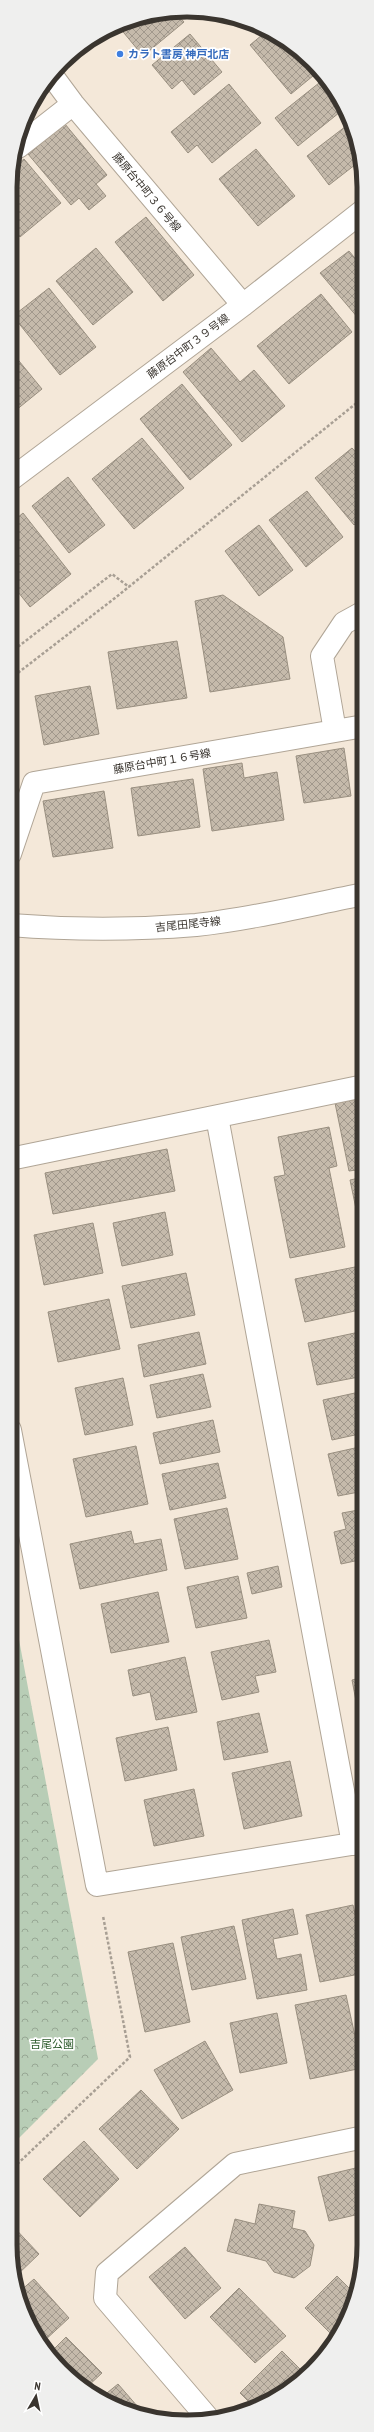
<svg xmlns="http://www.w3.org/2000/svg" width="374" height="2432" font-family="'PT Sans Narrow','Noto Sans JP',sans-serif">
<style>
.park{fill:url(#park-crowns)}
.building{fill:url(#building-cross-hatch);stroke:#998f80}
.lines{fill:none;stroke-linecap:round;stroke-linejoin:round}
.minor-casing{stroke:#b0a596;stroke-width:24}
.path{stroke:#a89f94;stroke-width:2.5;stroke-dasharray:3 2;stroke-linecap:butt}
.minor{stroke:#fff;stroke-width:22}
.shop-dot{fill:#3f7fe0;stroke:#fff;stroke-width:1.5}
.labels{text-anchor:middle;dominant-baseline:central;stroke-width:3.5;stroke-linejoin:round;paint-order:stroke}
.shop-label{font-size:11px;font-weight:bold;fill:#366cbe;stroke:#fff;text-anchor:start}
.street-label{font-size:11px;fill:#3a352f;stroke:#fff}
.park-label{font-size:11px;fill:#2a5829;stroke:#fff}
.rim{fill:none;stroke:#3a352f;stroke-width:5}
</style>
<defs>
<pattern id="park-crowns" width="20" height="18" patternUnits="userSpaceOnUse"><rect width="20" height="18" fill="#b8cdb6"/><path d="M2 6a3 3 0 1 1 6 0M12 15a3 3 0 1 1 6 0" fill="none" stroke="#97a794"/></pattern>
<pattern id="building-cross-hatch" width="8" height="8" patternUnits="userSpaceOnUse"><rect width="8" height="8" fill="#c5baab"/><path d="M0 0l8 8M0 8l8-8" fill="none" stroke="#a1988c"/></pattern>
</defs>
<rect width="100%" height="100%" fill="#f4e8d9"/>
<path class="park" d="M10,1592L98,2059L10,2147Z"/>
<path class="building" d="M176,13L184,22L143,56L119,27L130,19Z
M268,30L312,62L319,71L291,94L250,45Z
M190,34L222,72L194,95L182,80L172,89L152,65Z
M324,79L345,108L298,146L275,118Z
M229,84L261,123L212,163L197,145L188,153L171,132Z
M350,123L360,161L329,185L307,156Z
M65,124L107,175L96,184L106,196L89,210L79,198L71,205L28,154Z
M256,149L295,196L258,226L219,179Z
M24,159L61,203L20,237L10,226V175L12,168Z
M146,217L194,275L163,301L115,242Z
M96,248L133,292L93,325L56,281Z
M349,251L364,269V325L320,273Z
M49,288L96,347L60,375L13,316Z
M321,294L352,332L289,384L257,346Z
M211,348L240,382L254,370L285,406L242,442L183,372Z
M10,350L42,389L10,415Z
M182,384L232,445L190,480L140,419Z
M142,438L184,488L134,529L92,479Z
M352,448L364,461V516L354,525L315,478Z
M68,477L105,525L69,553L32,506Z
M307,491L343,537L306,567L269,520Z
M23,513L71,574L30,607L10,582V524Z
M259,525L293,570L259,596L225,551Z
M223,595L283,637L290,679L210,692L195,601Z
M177,641L187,698L117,709L108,652Z
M90,686L99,734L44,745L35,696Z
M344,748L351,796L304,803L296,756Z
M242,763L244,778L277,772L284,820L212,831L203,769Z
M193,779L200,827L138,836L131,788Z
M104,791L113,848L53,857L43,801Z
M364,1098V1169L349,1171L335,1103Z
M329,1127L337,1166L329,1168L345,1247L290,1258L274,1177L285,1175L278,1137Z
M167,1149L175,1191L53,1214L45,1173Z
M364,1177V1227L360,1228L350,1180Z
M165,1212L173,1255L122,1266L113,1223Z
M93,1223L103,1273L44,1285L34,1235Z
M355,1267L364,1309L305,1322L295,1279Z
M186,1273L195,1315L131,1328L122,1286Z
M109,1299L120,1349L58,1362L48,1312Z
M364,1331V1376L317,1385L308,1343Z
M199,1332L206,1364L144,1377L138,1345Z
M203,1374L211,1407L157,1418L150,1385Z
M123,1378L133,1425L85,1435L75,1388Z
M364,1391V1433L332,1440L323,1400Z
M213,1420L220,1452L160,1464L153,1433Z
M136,1446L148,1504L86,1517L73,1459Z
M364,1446V1491L338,1496L328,1454Z
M218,1463L226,1498L170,1510L162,1474Z
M227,1508L238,1559L185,1569L174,1519Z
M364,1509V1559L341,1564L334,1532L346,1529L342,1513Z
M131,1531L134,1544L161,1539L167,1570L80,1589L70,1544Z
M278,1566L282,1587L252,1594L247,1573Z
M238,1576L247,1618L196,1628L187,1587Z
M158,1592L169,1642L111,1653L101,1604Z
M269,1640L276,1672L255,1676L259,1692L222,1700L211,1652Z
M185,1657L197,1712L156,1720L150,1692L133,1696L128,1670Z
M364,1677V1727H361L352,1680Z
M259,1713L268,1752L224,1760L217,1722Z
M168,1727L177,1770L125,1781L116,1738Z
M364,1754V1777L359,1755Z
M290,1761L302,1816L244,1829L232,1773Z
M194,1789L204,1836L154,1846L144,1800Z
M353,1905L364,1953V1973L320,1982L306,1915Z
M293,1909L298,1934L273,1939L277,1959L301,1954L307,1990L257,1999L242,1920Z
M234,1926L246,1979L192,1990L181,1937Z
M173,1943L190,2022L145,2032L128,1952Z
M346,1995L362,2068L310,2079L295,2005Z
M364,2002V2022L359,2003Z
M277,2013L287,2063L240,2073L230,2023Z
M205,2041L233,2090L182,2119L154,2070Z
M141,2090L179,2129L137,2169L99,2129Z
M84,2141L119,2179L80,2217L43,2179Z
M364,2166V2213L329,2221L318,2177Z
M259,2204L295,2211L292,2228L305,2231L314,2245L310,2266L294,2278L274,2272L266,2261L227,2251L235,2219L255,2224Z
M10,2223L39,2254L16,2276L10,2245Z
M185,2247L221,2288L185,2319L149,2277Z
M337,2276L354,2293L346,2323L335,2338L305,2308Z
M34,2279L69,2318L43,2342L23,2313L19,2292Z
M239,2288L286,2336L255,2363L210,2317Z
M66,2337L102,2373L87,2387L62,2370L50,2353Z
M282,2351L306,2375L254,2407L240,2393Z
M118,2384L145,2415L119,2408L102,2397Z"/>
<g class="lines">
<g class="minor-casing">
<path id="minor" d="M53,77L73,104L243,305
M18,147L73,104
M10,480L243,305L364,210
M335,731L322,656L344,623L364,612
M10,854L34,783L364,726
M10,925C72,930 134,930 196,925C252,919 308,905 364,894
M217,1117L353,1844
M10,1159L364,1086
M10,1430L97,1885L364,1842
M207,2417L105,2298L107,2273L235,2164L364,2137"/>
</g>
<path class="path" d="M10,653L112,574L129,587
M10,679L115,598L364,397
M10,2171L130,2057L103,1916"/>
<use href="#minor" class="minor"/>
</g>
<circle class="shop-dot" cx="120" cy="54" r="4"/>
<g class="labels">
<g class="shop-label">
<text x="128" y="54">カラト書房 神戸北店</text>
</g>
<g class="street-label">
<text transform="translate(147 192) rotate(50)">藤原台中町３６号線</text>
<text transform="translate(188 346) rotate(-37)">藤原台中町３９号線</text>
<text transform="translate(162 761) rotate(-10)">藤原台中町１６号線</text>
<text transform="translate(188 924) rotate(-6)">吉尾田尾寺線</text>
</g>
<g class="park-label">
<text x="52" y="2044">吉尾公園</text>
</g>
</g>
<path d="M0 0H374V2432H0ZM187 17H187A170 170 0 0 1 357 187V2245A170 170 0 0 1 187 2415H187A170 170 0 0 1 17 2245V187A170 170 0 0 1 187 17Z" fill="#efefee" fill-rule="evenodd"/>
<path class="rim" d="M187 17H187A170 170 0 0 1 357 187V2245A170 170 0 0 1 187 2415H187A170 170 0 0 1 17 2245V187A170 170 0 0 1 187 17Z"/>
<g transform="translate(36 2396) rotate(9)" stroke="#ffffff" stroke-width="3" paint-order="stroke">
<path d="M0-3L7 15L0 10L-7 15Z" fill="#3a352f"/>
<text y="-6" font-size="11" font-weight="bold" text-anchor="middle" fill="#3a352f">N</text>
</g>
</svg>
